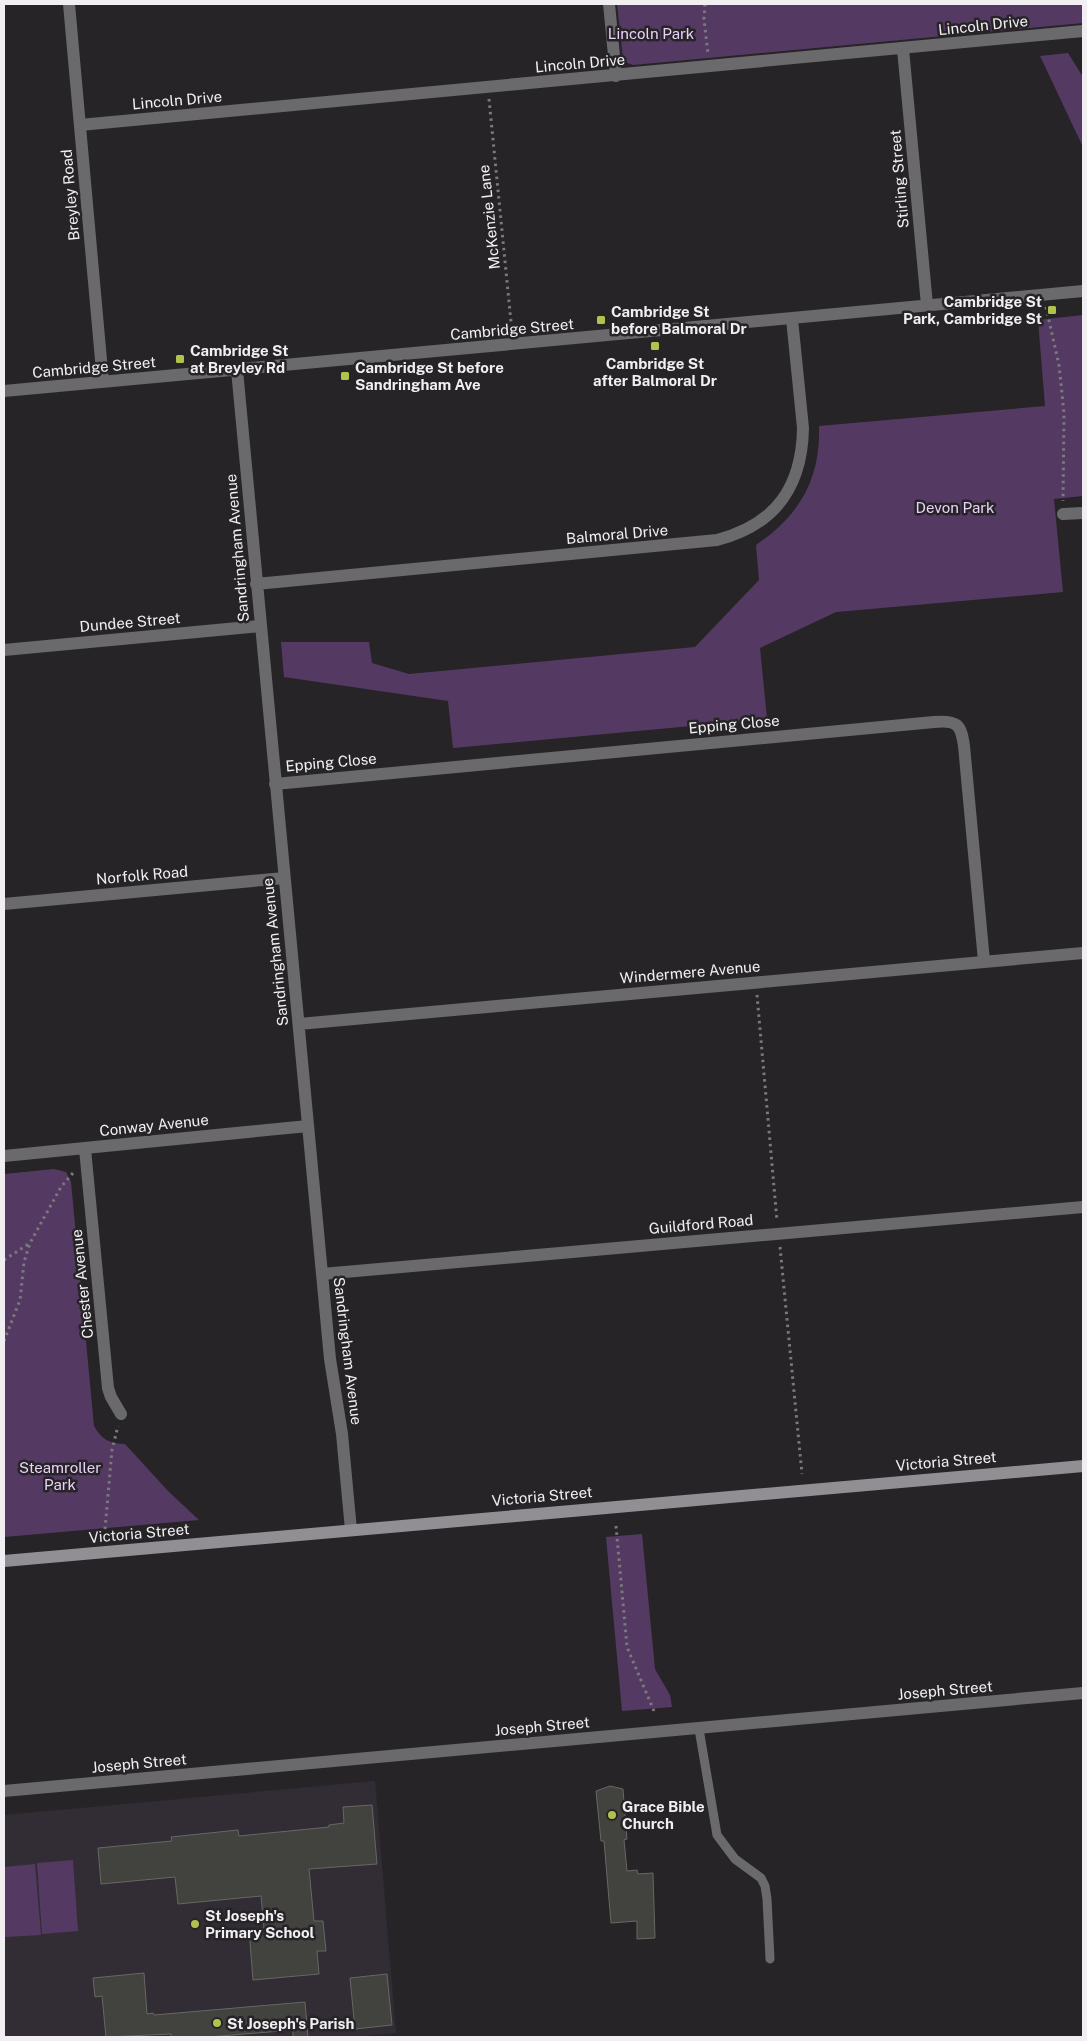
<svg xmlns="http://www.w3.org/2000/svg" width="1087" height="2041" font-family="'Public Sans',sans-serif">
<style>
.built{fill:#322c35}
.green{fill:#543a63}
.building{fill:#42433f;stroke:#666863}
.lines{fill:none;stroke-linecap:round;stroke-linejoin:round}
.path{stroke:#7c797d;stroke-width:3;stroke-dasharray:2.5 4;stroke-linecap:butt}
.lane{stroke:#6a696b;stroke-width:9}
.street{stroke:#6a696b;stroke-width:12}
.secondary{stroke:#918f93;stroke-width:12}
.poi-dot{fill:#b2c34c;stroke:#272428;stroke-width:2}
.labels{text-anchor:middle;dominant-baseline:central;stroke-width:5;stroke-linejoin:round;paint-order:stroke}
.street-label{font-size:15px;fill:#f1eff2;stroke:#272428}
.park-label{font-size:15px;fill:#e9d0f8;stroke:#272428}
.poi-label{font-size:15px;font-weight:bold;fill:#f1eff2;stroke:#272428;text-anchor:start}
</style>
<rect width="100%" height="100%" fill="#272428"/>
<path class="built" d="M375,1781L396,2033L353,2037H4V1815Z"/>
<path class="green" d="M617,4H1083V23L633,65L625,62L623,59Z
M1068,53L1083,77V147L1040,56Z
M1083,315V496L1054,499L1063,592L836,612L760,648L767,719L453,748L448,701L284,677L281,642H369L372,663L409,674L695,647L759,580L756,545C799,516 821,479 819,426L1045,406L1038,320Z
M54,1169L66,1172L71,1182L94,1426C101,1439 110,1444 125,1444L168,1491L199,1520L4,1537V1174Z
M642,1534L655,1669L670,1695L672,1707L622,1711L606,1537Z
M73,1860L78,1931L42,1934L37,1863Z
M35,1864L41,1935L5,1937L4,1867Z"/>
<path class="building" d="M610,1786L623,1789L627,1839L624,1840L627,1871L637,1870L638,1874L653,1873L655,1938L637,1939V1921L611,1923L604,1841H601L596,1791Z
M372,1805L377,1864L309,1869L314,1921H323L326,1951H317L319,1974L253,1980L249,1930L264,1928L261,1896L178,1904L175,1877L101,1884L98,1848L172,1841L171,1837L238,1830L239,1836L329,1827V1825L344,1823L343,1807Z
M144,1973L147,2014L153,2013L154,2015L305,2002L308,2037H293V2030L209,2037H171V2034L106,2037L102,1996L95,1997L93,1978Z
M387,1974L392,2025L355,2029L350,1978Z"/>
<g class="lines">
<path class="path" d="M705,4L704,19L708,54
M489,99L512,332
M1046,307L1059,365L1064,413L1063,501
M757,995L777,1221
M780,1247L802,1474
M4,1260L30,1243
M4,1341L20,1300L24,1262L30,1243L61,1187L73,1173
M616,1526L627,1647L654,1711
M105,1529L112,1450L118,1426"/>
<path class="lane" d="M699,1729L717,1835L735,1859L761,1878L765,1886L767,1899L770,1959"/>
<path class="street" d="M69,4L103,382
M609,4L616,76
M903,49L927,305
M80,125L1083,31
M237,370L330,1359L342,1434L351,1530
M4,391L1083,291
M1063,514L1083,513
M256,584L717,540C775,525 802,488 803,428L792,319
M4,650L260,626
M275,784L934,722C957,720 961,724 964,746L984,961
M4,904L284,878
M299,1024L1083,953
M85,1149L108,1388L111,1397L121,1414
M4,1156L308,1126
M322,1274L1083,1207
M4,1791L1083,1693"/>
<path class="secondary" d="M4,1561L1083,1466"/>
</g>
<g class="poi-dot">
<rect x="1047" y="305" width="10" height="10" rx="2.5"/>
<rect x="596" y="315" width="10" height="10" rx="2.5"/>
<rect x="650" y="341" width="10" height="10" rx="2.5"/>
<rect x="175" y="354" width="10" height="10" rx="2.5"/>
<rect x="340" y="371" width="10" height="10" rx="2.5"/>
<circle cx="612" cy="1815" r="5"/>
<circle cx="195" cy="1924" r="5"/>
<circle cx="217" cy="2023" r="5"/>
</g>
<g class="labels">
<g class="street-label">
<text transform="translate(983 25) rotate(-6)">Lincoln Drive</text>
<text transform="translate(580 63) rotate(-5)">Lincoln Drive</text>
<text transform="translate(177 100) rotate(-5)">Lincoln Drive</text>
<text transform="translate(899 179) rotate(-95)">Stirling Street</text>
<text transform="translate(70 195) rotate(-95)">Breyley Road</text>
<text transform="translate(489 217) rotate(-96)">McKenzie Lane</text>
<text transform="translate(512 329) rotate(-5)">Cambridge Street</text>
<text transform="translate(94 367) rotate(-5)">Cambridge Street</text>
<text transform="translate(617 534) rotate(-5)">Balmoral Drive</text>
<text transform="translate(237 548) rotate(-95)">Sandringham Avenue</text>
<text transform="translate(130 622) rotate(-5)">Dundee Street</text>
<text transform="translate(734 724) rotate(-5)">Epping Close</text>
<text transform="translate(331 762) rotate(-5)">Epping Close</text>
<text transform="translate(142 875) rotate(-5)">Norfolk Road</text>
<text transform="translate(275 952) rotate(-96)">Sandringham Avenue</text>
<text transform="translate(690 972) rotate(-5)">Windermere Avenue</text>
<text transform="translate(154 1125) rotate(-6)">Conway Avenue</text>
<text transform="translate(701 1224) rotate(-5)">Guildford Road</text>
<text transform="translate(82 1284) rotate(-96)">Chester Avenue</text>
<text transform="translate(348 1351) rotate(83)">Sandringham Avenue</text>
<text transform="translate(946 1461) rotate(-5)">Victoria Street</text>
<text transform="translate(542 1496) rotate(-5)">Victoria Street</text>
<text transform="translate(139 1533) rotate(-5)">Victoria Street</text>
<text transform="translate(945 1690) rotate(-5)">Joseph Street</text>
<text transform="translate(542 1726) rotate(-5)">Joseph Street</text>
<text transform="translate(139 1763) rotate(-5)">Joseph Street</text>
</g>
<g class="park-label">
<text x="651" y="33">Lincoln Park</text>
<text x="955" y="507">Devon Park</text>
<text x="60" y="1467">Steamroller<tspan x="60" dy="17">Park</tspan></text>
</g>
<g class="poi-label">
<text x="1042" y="301" text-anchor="end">Cambridge St<tspan x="1042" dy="17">Park, Cambridge St</tspan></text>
<text x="611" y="311">Cambridge St<tspan x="611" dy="17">before Balmoral Dr</tspan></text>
<text x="190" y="350">Cambridge St<tspan x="190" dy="17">at Breyley Rd</tspan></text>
<text x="655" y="363" text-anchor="middle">Cambridge St<tspan x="655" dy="17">after Balmoral Dr</tspan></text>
<text x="355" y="367">Cambridge St before<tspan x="355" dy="17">Sandringham Ave</tspan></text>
<text x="622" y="1806">Grace Bible<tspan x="622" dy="17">Church</tspan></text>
<text x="205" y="1915">St Joseph's<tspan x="205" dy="17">Primary School</tspan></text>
<text x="227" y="2023">St Joseph's Parish</text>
</g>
</g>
<rect width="1087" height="2041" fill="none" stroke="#f1eff2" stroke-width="10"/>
</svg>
